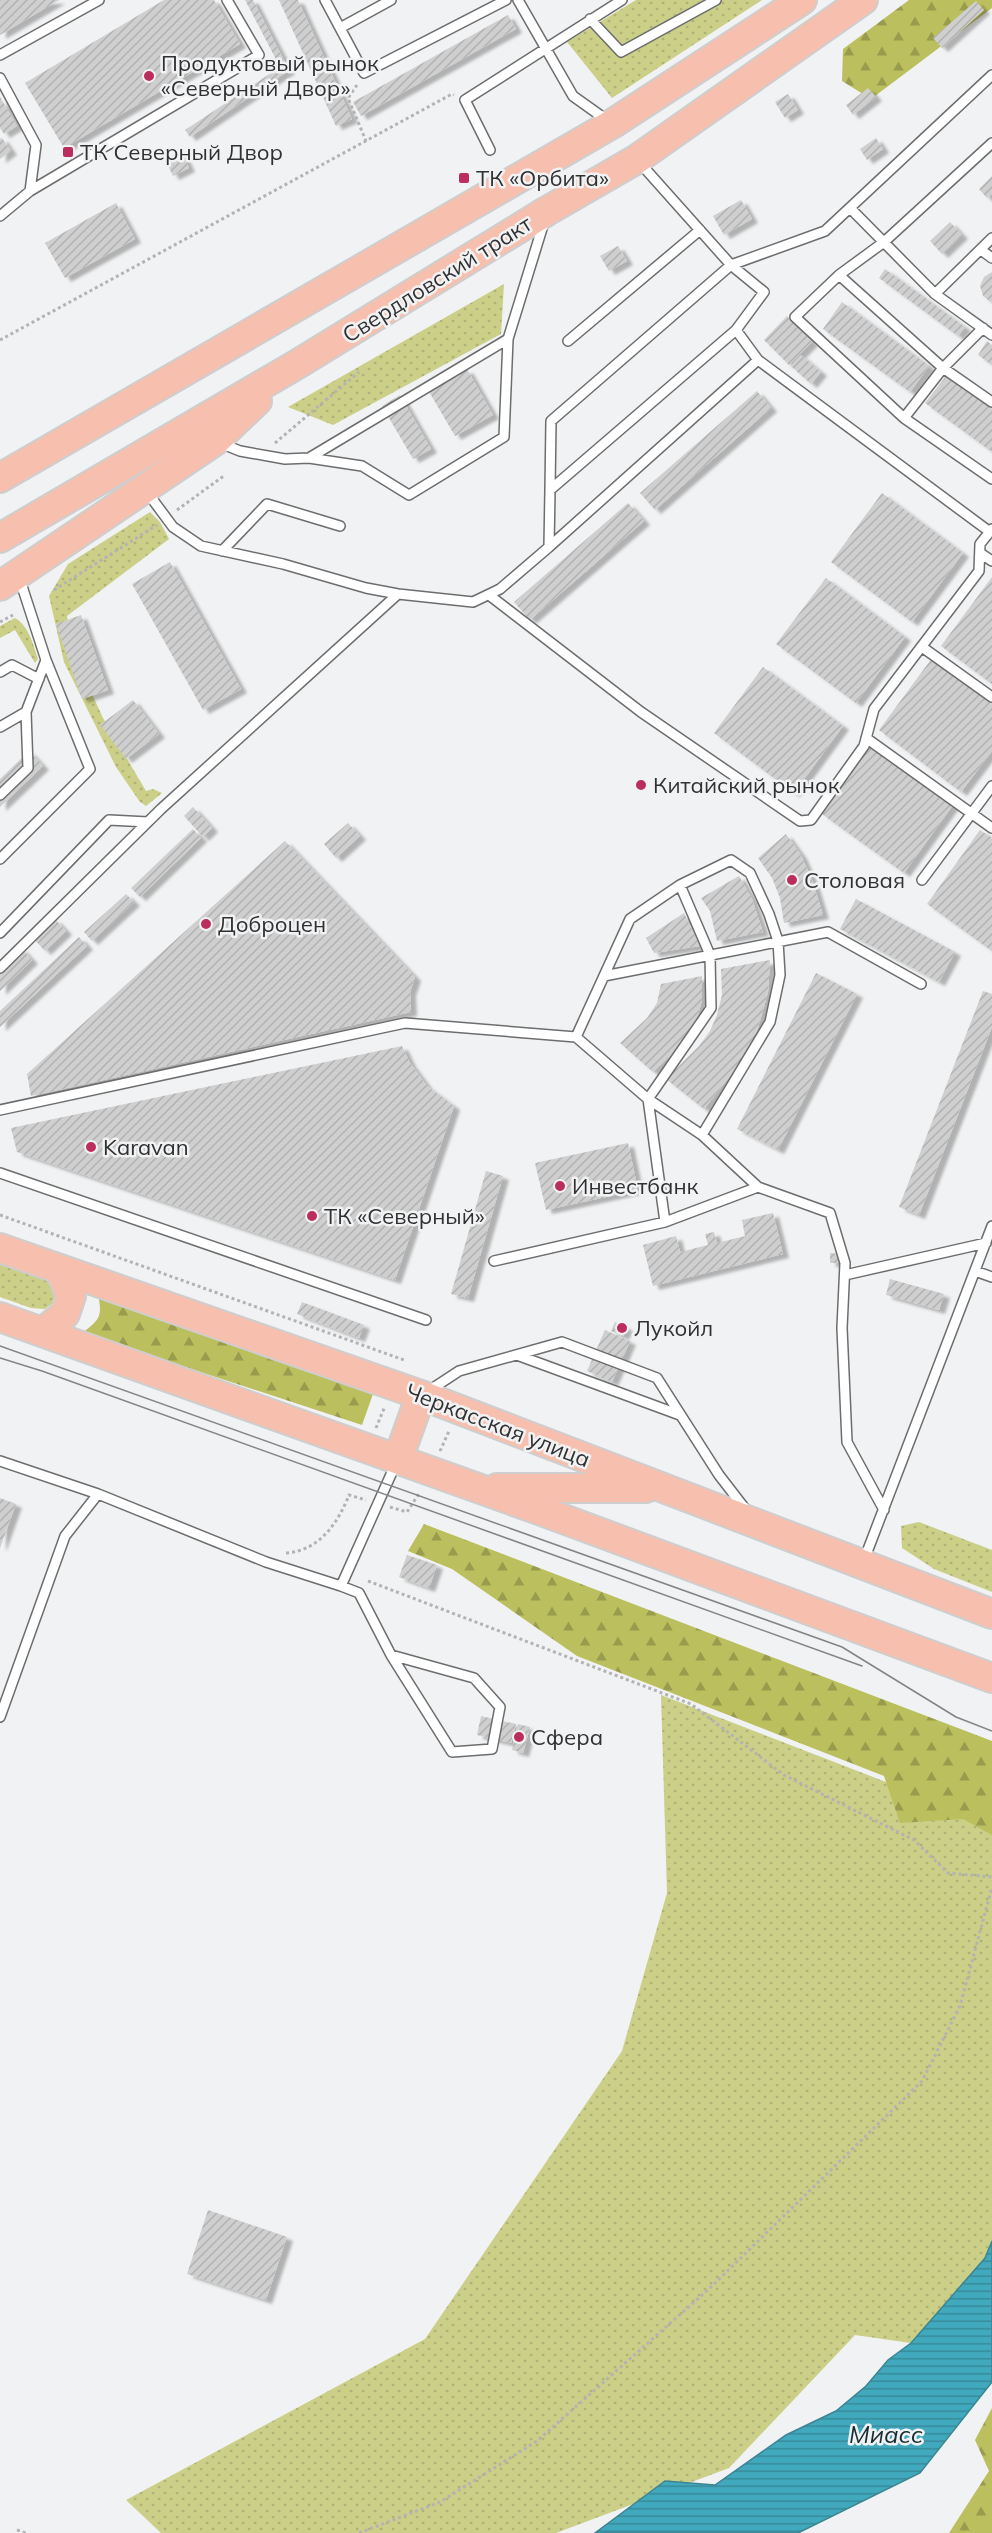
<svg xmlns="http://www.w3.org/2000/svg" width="992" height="2533" font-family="Mulish,sans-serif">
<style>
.grass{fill:url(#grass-dots)}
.forest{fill:url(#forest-firs)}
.water{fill:url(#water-rules);stroke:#3c8593;stroke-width:1.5}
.building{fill:url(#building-hatch);filter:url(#shadow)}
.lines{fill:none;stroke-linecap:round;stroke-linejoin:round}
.service-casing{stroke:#6c6d6e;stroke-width:12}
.primary-casing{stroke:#cecece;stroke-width:32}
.path{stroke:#b3b3b4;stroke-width:3;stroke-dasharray:3 3;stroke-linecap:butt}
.service{stroke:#fff;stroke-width:9}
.primary{stroke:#f7bfad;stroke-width:28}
.tram{stroke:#838485;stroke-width:1.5}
.poi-dot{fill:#bb2d5d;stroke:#f1f2f3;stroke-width:2}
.labels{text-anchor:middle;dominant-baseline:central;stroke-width:5;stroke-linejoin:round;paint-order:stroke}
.poi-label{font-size:22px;fill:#313132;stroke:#f1f2f3;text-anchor:start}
.street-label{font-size:22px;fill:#313132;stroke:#f1f2f3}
.water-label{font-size:24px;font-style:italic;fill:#162d32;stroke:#f1f2f3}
</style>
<defs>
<pattern id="grass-dots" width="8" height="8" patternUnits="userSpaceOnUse" patternTransform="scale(1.5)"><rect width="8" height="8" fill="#cbcf87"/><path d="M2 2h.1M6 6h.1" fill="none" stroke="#afb275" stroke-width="1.8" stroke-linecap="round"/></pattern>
<pattern id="forest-firs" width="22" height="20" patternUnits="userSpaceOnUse" patternTransform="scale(1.5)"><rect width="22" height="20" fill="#bbbf5d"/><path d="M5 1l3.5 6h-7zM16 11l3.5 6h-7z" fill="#999c4d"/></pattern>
<pattern id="water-rules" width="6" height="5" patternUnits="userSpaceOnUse" patternTransform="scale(1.5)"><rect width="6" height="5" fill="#41a9bd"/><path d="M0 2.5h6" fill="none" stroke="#378a9a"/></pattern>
<pattern id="building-hatch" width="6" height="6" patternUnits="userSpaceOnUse" patternTransform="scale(1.5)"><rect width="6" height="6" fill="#d0cfcf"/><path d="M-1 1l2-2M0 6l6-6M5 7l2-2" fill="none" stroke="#b3b2b2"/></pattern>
<filter id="shadow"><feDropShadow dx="6" dy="4" stdDeviation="1.5" flood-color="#0004"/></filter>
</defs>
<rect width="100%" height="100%" fill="#f1f2f3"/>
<path class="grass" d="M636,0H762L612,98L567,42Z
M504,284L501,334L333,425L288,407Z
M150,512L160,522L169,539L67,616L74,655L103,718L146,791L153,789L162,793L146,806L140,802L116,767L64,662L49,596L68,564Z
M15,618C29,626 33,644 38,659L35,663L15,630L0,638V626Z
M0,1260L48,1277L57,1293L53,1303L45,1309L31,1308L0,1297Z
M919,1522L992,1550V1592L934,1569L902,1548L901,1526Z
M661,1695L992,1823V2241L985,2258L911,2343L855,2335L729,2468L556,2533H161L126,2500L425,2339L622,2051L667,1893Z"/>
<path class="forest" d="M909,0H992V8L871,99L842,81L843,49Z
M98,1295L373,1394L362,1425L82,1333C99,1320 103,1317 98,1295Z
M424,1524L992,1741V1835L963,1819L900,1823L884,1776L577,1656L452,1569L408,1551Z
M992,2408V2533H949L989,2471L975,2440Z"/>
<path class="water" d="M992,2241V2382L920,2473L798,2533H595L665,2481L715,2485L786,2435L836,2411L866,2386L888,2360L911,2343L985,2258Z"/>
<path class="building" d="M0,0H59L0,35Z
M164,0H214L240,44L64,148L25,83Z
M245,0H253L289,70L190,137L185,130L280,67Z
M279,0H298L352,119L336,126Z
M976,1L984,10L942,48L933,38Z
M508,15L516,29L361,116L353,102Z
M868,88L876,97L853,115L846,105Z
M788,94L798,110L785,118L775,102Z
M0,97L17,126L4,134L0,128Z
M2,138L11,151L0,159V139Z
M876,138L883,149L867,160L860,149Z
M181,151L189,168L173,176L165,159Z
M992,176V194L987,198L979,189Z
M741,200L752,219L724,235L713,216Z
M116,203L135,239L65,278L45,243Z
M950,222L962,235L942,254L930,241Z
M618,246L627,261L609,271L600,256Z
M885,269L965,327L958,336L879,278Z
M992,272V303L983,296L980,286L984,277Z
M842,302L929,366L910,392L823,329Z
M787,316L812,342L789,365L764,340Z
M987,341L992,345V365L978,355Z
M801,355L821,372L811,384L791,366Z
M467,369L493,415L455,436L428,390Z
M946,376L992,409V452L925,403Z
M757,391L771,408L655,510L640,493Z
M400,395L431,449L413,459L382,406Z
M882,493L963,553L912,622L831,562Z
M628,503L644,521L530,620L514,602Z
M170,562L241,689L203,710L132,584Z
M992,577V684L941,646Z
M826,578L905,637L856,703L776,644Z
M81,615L108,690L82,699L56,624Z
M932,658L992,704V751L961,792L879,730Z
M763,667L843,726L794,793L714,733Z
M133,700L159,734L126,759L100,725Z
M871,746L953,805L904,873L822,814Z
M29,751L43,766L0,807V779Z
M193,807L212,828L203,837L184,816Z
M348,823L360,836L336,858L324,844Z
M193,829L201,838L140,897L131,888Z
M980,830L992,838V951L927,904Z
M786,834L801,855L813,882L823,915L784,923L780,898L772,878L758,858Z
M285,841L415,977L410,992L411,1012L31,1096L27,1074Z
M739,876L752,899L763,932L717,941L710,911L701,898Z
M126,894L134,902L92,941L84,932Z
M856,899L955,952L939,982L840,929Z
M684,913L700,946L654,953L646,938Z
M55,919L66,931L45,951L34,939Z
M79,937L87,946L0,1027V1011Z
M21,948L32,960L0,991V968Z
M770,960L768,992L756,1035L744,1058L704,1109L666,1079L699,1046L710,1031L717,1015L722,995L721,969Z
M816,973L857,994L778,1150L737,1129Z
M702,976V1000L696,1022L682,1044L653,1072L620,1043L647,1018L657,1003L661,984Z
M983,991L992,994V1027L919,1215L899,1207Z
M402,1046L410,1063L427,1086L454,1106L395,1280L17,1152L11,1128Z
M628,1143L638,1190L546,1210L535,1163Z
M486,1171L503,1176L468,1298L451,1294Z
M773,1213L783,1254L653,1286L643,1245L676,1236L680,1252L708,1245L705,1234L714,1232L717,1243L745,1236L742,1220Z
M830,1253L841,1254V1263H830Z
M890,1279L944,1294L939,1310L886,1295Z
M302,1302L364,1325L359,1338L297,1314Z
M615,1322L627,1327L623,1336L611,1331Z
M605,1330L630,1341L612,1382L587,1371Z
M0,1498L16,1504L0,1548Z
M407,1555L437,1565L429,1588L399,1577Z
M481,1716L516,1724L511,1743L477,1735Z
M518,1724L530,1727L523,1753L512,1750Z
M208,2210L287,2237L266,2300L187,2274Z"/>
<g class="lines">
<g class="service-casing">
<path id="service" d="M325,0L364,73L506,0
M518,0L573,96L608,121
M590,19L621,52L716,0
M340,28L391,0
M0,55L99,0
M0,78L36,145L30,191
M490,150L465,100L622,0
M640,163L731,265L825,231L992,75
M850,208L935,294L992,335
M0,216L30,191L259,55L227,0
M981,250L992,258
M731,265L764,292L736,330L550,490L551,421Z
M839,275L943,368L992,402
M935,294L992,238
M983,328L943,368L904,418L992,479
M568,341L700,230
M758,360L990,532
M904,418L795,317L839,275L884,242L992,143
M220,443L240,451L285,459L309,458L362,466L409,495L504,437L508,339L545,219
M309,458L508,339
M147,492L173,527L201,546L283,564L366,588L398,594L473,602L500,589L549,547L550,490
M549,547L758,360L736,330
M222,551L267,504L340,526
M980,553L992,561
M489,595L641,712L800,821L811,820L864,746L874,709L979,571L980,544L992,529
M922,647L992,697
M0,672L12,665L39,679
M0,727L26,712
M866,738L992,828
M0,795L28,768L26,712L46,660L19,577
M0,859L90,769L46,660
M922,880L992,786
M0,933L109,820L148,822
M0,968L161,809L398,594
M604,976L828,932L921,984
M576,1037L630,919L680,885L731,860L750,873L769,914L778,941L780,975L770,1022L702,1135
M0,1110L405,1023L576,1037L648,1099L702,1135L758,1187
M0,1173L426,1320
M665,1222L648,1099L711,1008L710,955L680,885
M494,1261L665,1222L758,1187L830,1213L845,1263L842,1328L847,1442L884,1510
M975,1271L992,1277
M845,1275L986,1243
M517,1355L680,1415
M427,1392L459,1371L562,1342L657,1378L719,1475L746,1510
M0,1461L98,1494L266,1562L341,1586L397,1461
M864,1560L992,1226
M341,1586L359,1593L391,1655L452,1752L492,1749L500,1707L474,1678L391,1655
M0,1717L65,1536L98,1494"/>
</g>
<g class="primary-casing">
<path id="primary" d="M0,478L612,124L802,0
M0,538L296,365L547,211L637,159L863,0
M0,586L215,441L257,401
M0,1248L421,1395L992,1614
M0,1317L539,1510L992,1678
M43,1332L65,1314L71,1296L60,1270
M398,1459L421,1395
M497,1488H646"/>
</g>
<path class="path" d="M357,85L348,98L366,141
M0,340L452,94L454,95
M275,443L359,372
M177,510L225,475
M54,590L157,525
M0,622L13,615
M0,1215L404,1360
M376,1428L385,1406
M440,1451L449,1431
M390,1507L407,1512L420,1492
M286,1553C319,1551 338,1523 349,1495L366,1500
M368,1581L691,1704L784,1775L914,1840L948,1873L992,1877
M17,2530L26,2533
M359,2533L440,2502L537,2441L710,2288L922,2081L960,2006L992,1887"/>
<use href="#service" class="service"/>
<use href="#primary" class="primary"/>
<path class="tram" d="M0,1346L842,1647L956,1717L992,1731
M0,1358L42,1371L862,1666"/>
</g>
<g class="poi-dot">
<circle cx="149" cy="76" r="6"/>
<rect x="62" y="146" width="12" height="12" rx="3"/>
<rect x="458" y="172" width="12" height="12" rx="3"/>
<circle cx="641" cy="785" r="6"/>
<circle cx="792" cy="880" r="6"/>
<circle cx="206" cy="924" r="6"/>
<circle cx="91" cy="1147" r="6"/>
<circle cx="560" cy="1186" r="6"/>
<circle cx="312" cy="1216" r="6"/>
<circle cx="622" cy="1328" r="6"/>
<circle cx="519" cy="1737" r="6"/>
</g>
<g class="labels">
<g class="poi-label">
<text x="161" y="63">Продуктовый рынок<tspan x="161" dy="25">«Северный Двор»</tspan></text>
<text x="80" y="152">ТК Северный Двор</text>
<text x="476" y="178">ТК «Орбита»</text>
<text x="653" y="785">Китайский рынок</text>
<text x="804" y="880">Столовая</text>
<text x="218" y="924">Доброцен</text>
<text x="103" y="1147">Karavan</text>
<text x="572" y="1186">Инвестбанк</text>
<text x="324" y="1216">ТК «Северный»</text>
<text x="634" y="1328">Лукойл</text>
<text x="531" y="1737">Сфера</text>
</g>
<g class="street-label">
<text transform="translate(437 279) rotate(-32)">Свердловский тракт</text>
<text transform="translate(498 1425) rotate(21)">Черкасская улица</text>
</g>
<g class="water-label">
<text x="886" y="2434">Миасс</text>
</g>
</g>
</svg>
